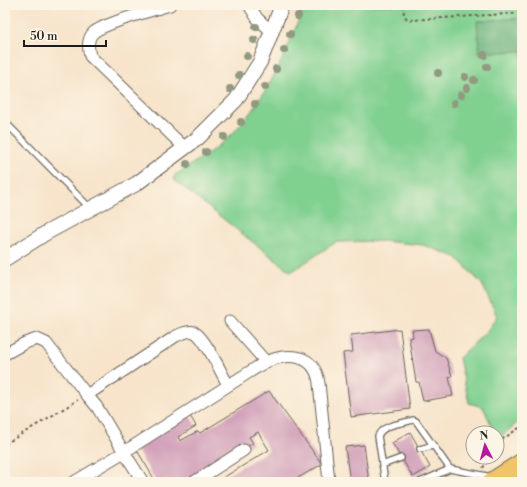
<svg xmlns="http://www.w3.org/2000/svg" width="527" height="487" font-family="'Libre Bodoni',serif">
<style>
.green{fill:#80d090;stroke:#4e7656}
.forest{fill:#68b27a;stroke:#42674b}
.building{fill:#cf9bb7}
.lines{fill:none;stroke-linecap:round;stroke-linejoin:round}
.service-casing{stroke:#696259;stroke-width:8}
.minor-casing{stroke:#696259;stroke-width:13}
.tertiary-casing{stroke:#696259;stroke-width:16}
.trunk-casing{stroke:#696259;stroke-width:21}
.path{stroke:#696259;stroke-width:2;stroke-dasharray:3 3;stroke-linecap:butt}
.service{stroke:#fff;stroke-width:5.5}
.minor{stroke:#fff;stroke-width:11}
.tertiary{stroke:#fff;stroke-width:14}
.trunk{stroke:#f0c469;stroke-width:19}
.tree{fill:#929981}
</style>
<rect width="100%" height="100%" fill="#fcf5e5"/>
<filter id="ink" filterUnits="userSpaceOnUse"><feTurbulence type="fractalNoise" baseFrequency=".025" numOctaves="2"/><feDisplacementMap in="SourceGraphic" scale="8" xChannelSelector="R" yChannelSelector="G"/><feConvolveMatrix kernelMatrix="1 2 1 2 8 2 1 2 1" color-interpolation-filters="sRGB"/></filter>
<filter id="wash" filterUnits="userSpaceOnUse"><feTurbulence type="fractalNoise" baseFrequency=".012" numOctaves="4" result="noise"/><feDisplacementMap in="SourceGraphic" scale="16" xChannelSelector="R" yChannelSelector="G"/><feGaussianBlur stdDeviation="0.9" result="paint"/><feColorMatrix in="noise" values="0 0 0 0 0 0 0 0 0 0 0 0 0 0 0 0 0 1.4 0 .05"/><feComposite in="paint" operator="in"/></filter>
<g filter="url(#wash)">
<rect width="100%" height="100%" fill="#f7e4cb"/>
<path class="green" d="M304,5H522V419L497,440V433H495L483,407L469,403L459,358L487,331L497,316L482,284L456,257L423,245L384,241L336,242L291,272L175,181L174,178L175,175C195,162 217,149 234,132C267,97 288,51 304,5Z"/>
<path class="forest" d="M522,18V51L479,53L477,21Z"/>
<g id="blocks">
<path class="building" d="M400,329L410,409L351,417L343,353L353,352L351,335Z
M429,329L435,351L446,358L452,376L449,377L453,396L423,401L419,382H416L409,338L413,337L412,330Z
M269,391L322,464L291,482H216L269,450L258,432L249,437L253,443L190,482H156L135,447L189,414L196,426L178,437L180,441L198,431L200,433Z
M410,432L430,467L413,477L392,443Z
M364,445L369,482H350L345,447Z"/>
</g>
</g>
<g filter="url(#ink)">
<use href="#blocks" fill-opacity="0" stroke="#696259" stroke-width="1"/>
<g class="lines">
<g class="service-casing">
<path id="service" d="M5,122L90,208
M420,449L432,446
M382,465L401,458
M385,482L378,436C383,424 401,424 413,420L416,421L450,469
M420,482L450,469L492,477"/>
</g>
<g class="minor-casing">
<path id="minor" d="M170,5C154,10 104,23 93,33C87,39 88,48 90,56L185,148
M249,5L257,18L271,31
M230,321L266,362
M5,354L25,343L37,339L46,343L87,395
M74,482L124,452L262,364C285,352 315,352 319,383L329,482
M143,482L124,452L97,407L87,395L176,336C181,334 188,330 194,332C204,336 222,374 228,385
M194,482L244,450"/>
</g>
<g class="tertiary-casing">
<path id="tertiary" d="M5,259L46,233L136,184L198,138L236,100L260,62L282,5"/>
</g>
<g class="trunk-casing">
<path id="trunk" d="M492,482L522,463"/>
</g>
<path class="path" d="M403,5L404,15L407,19L410,20L522,13
M497,443L522,426
M5,444L78,400
M483,468L489,457"/>
<use href="#service" class="service"/>
<use href="#minor" class="minor"/>
<use href="#tertiary" class="tertiary"/>
<use href="#trunk" class="trunk"/>
</g>
<g class="tree">
<circle cx="298" cy="16" r="4"/>
<circle cx="256" cy="27" r="4"/>
<circle cx="290" cy="34" r="4"/>
<circle cx="254" cy="40" r="4"/>
<circle cx="284" cy="50" r="4"/>
<circle cx="484" cy="55" r="4"/>
<circle cx="247" cy="56" r="4"/>
<circle cx="487" cy="67" r="4"/>
<circle cx="276" cy="69" r="4"/>
<circle cx="438" cy="73" r="4"/>
<circle cx="239" cy="75" r="4"/>
<circle cx="465" cy="77" r="4"/>
<circle cx="474" cy="80" r="4"/>
<circle cx="265" cy="87" r="4"/>
<circle cx="467" cy="88" r="4"/>
<circle cx="230" cy="89" r="4"/>
<circle cx="461" cy="95" r="4"/>
<circle cx="454" cy="103" r="4"/>
<circle cx="255" cy="104" r="4"/>
<circle cx="241" cy="122" r="4"/>
<circle cx="224" cy="137" r="4"/>
<circle cx="206" cy="152" r="4"/>
<circle cx="187" cy="164" r="4"/>
</g>
</g>
<rect width="527" height="487" fill="none" stroke="#fcf5e5" stroke-width="20"/>
<g transform="translate(485 445) rotate(354)"><circle r="19" fill="#fcf5e5" stroke="#a29e95"/>
<path d="M0-3L7 15L0 10L-7 15Z" fill="#b5179e"/>
<text y="-6" font-size="11" font-weight="bold" text-anchor="middle" fill="#1c1c1c">N</text>
</g>
<path d="M24 40v6h82v-6" fill="none" stroke="#1c1c1c" stroke-width="2"/>
<text x="30" y="40" font-size="12" fill="#1c1c1c" stroke="#fcf5e5" stroke-width="3" paint-order="stroke">50 m</text>
</svg>
